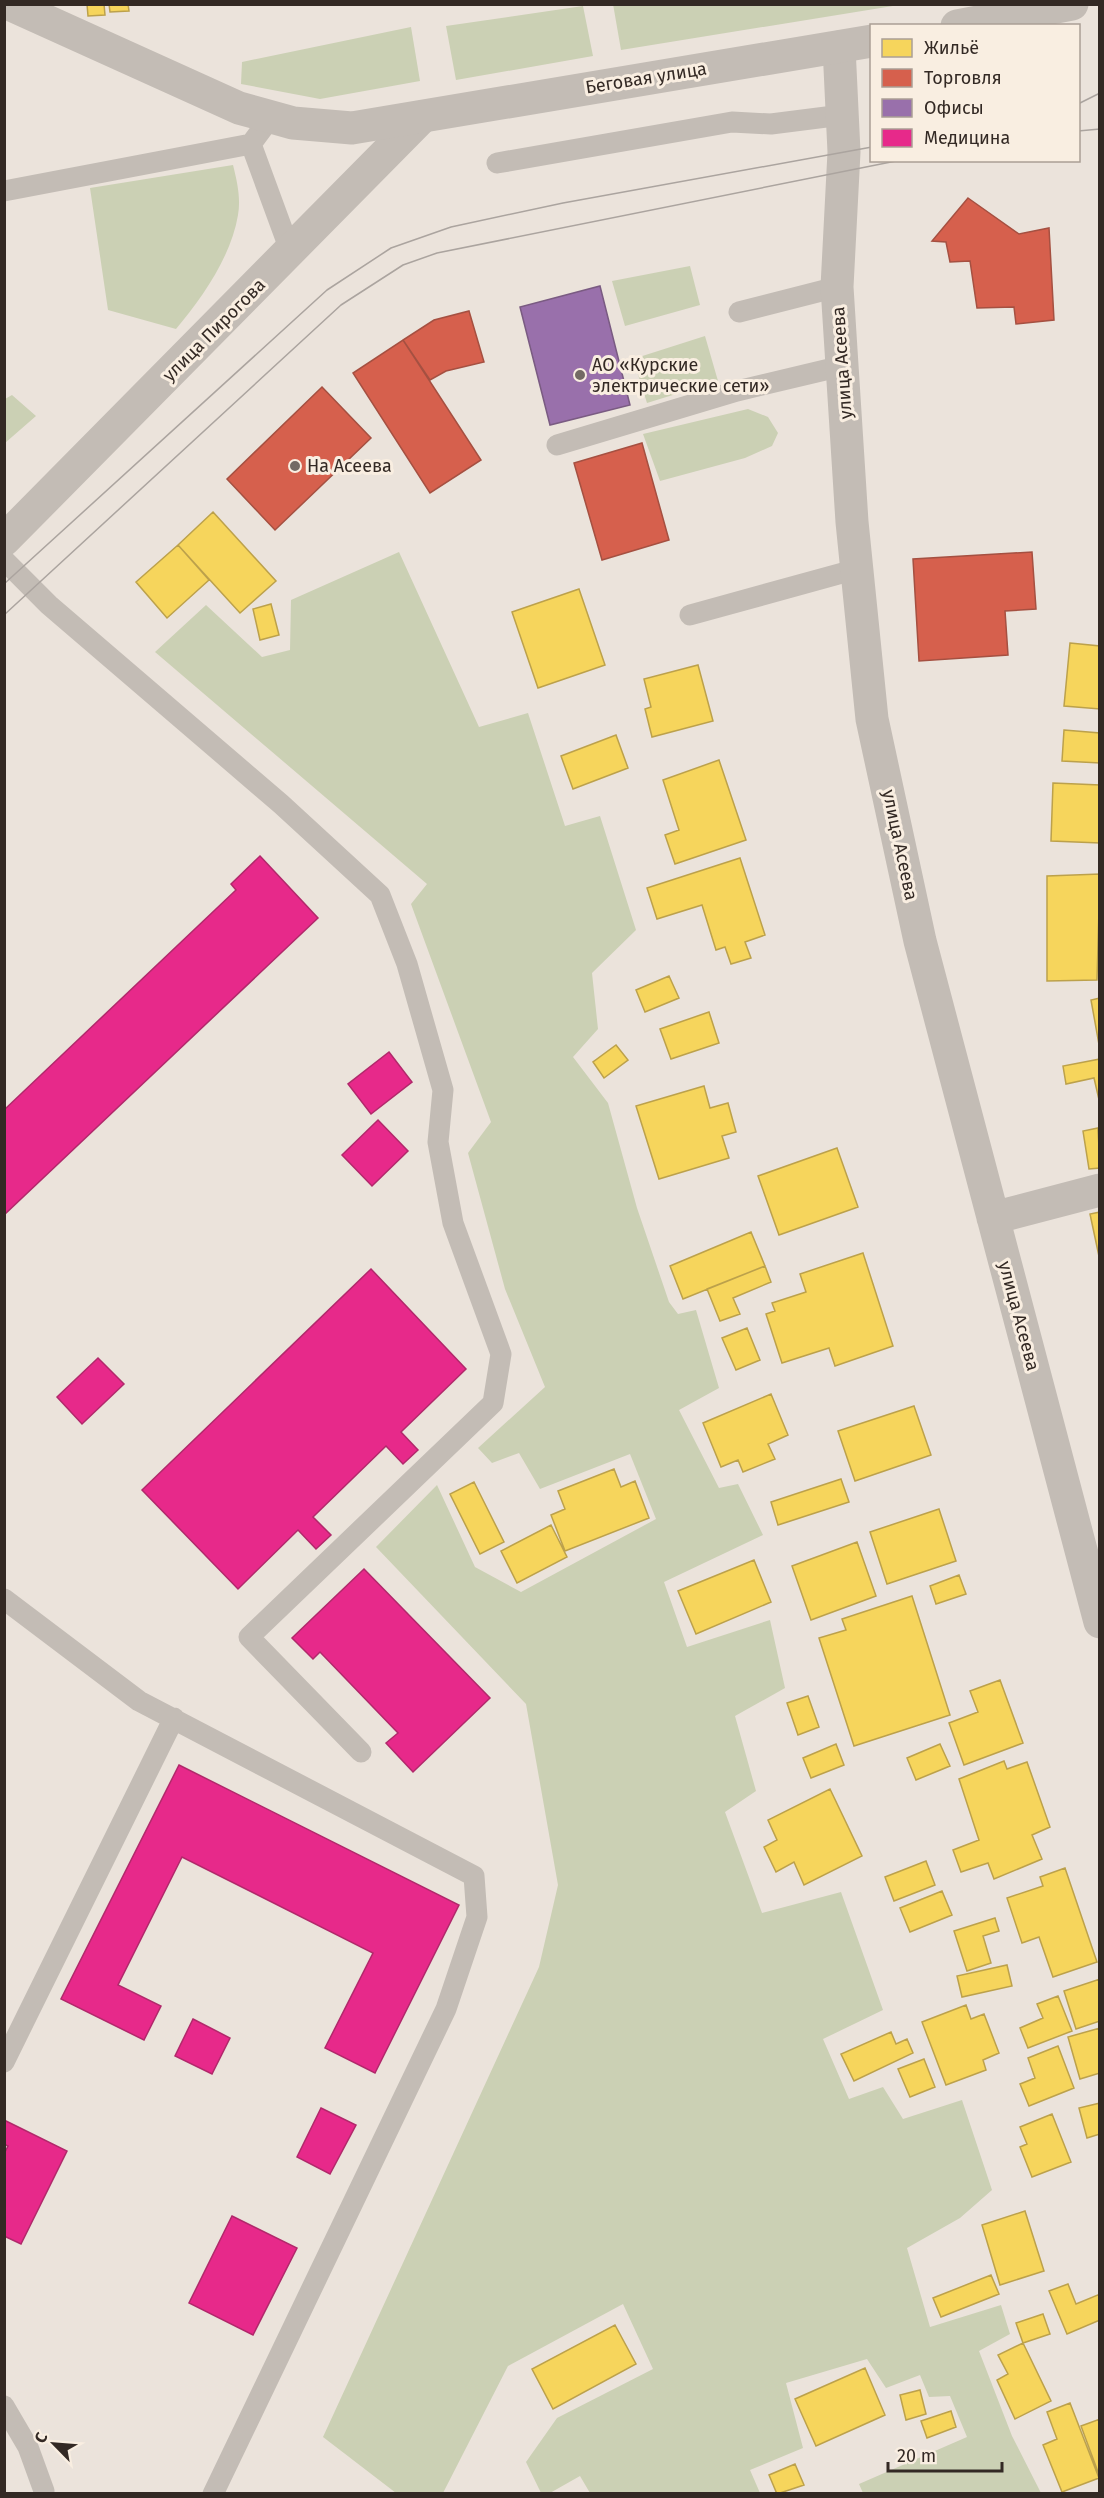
<svg xmlns="http://www.w3.org/2000/svg" width="1104" height="2498" font-family="'Fira Sans',sans-serif">
<style>
.green{fill:#cbd0b4}
.homes{fill:#f6d55c;stroke:#bca14b;stroke-width:1.5}
.shops{fill:#d6604d;stroke:#a55041;stroke-width:1.5}
.offices{fill:#9970ab;stroke:#7a5b82;stroke-width:1.5}
.health{fill:#e7298a;stroke:#b1296b;stroke-width:1.5}
.lines{fill:none;stroke-linecap:round;stroke-linejoin:round}
.service{stroke:#c3bcb5;stroke-width:21}
.minor{stroke:#c3bcb5;stroke-width:33}
.tertiary{stroke:#c3bcb5;stroke-width:33}
.tram{stroke:#aba49f;stroke-width:1.5}
.poi-dot{fill:#736a64;stroke:#f9eee1;stroke-width:2}
.labels{text-anchor:middle;dominant-baseline:central;stroke-width:6;stroke-linejoin:round;paint-order:stroke}
.street-label{font-size:18px;fill:#332924;stroke:#f9eee1}
.poi-label{font-size:18px;fill:#332924;stroke:#f9eee1;text-anchor:start}
</style>
<rect width="100%" height="100%" fill="#ebe3db"/>
<path class="green" d="M613,4H899V5L621,50Z
M583,6L593,56L456,80L446,26Z
M411,27L420,81L320,99L241,84L242,62Z
M233,165C237,181 241,198 238,215C231,257 202,298 176,329L108,310L90,188Z
M690,266L700,305L625,326L612,281Z
M705,336L718,381L647,403L633,359Z
M12,395L36,416L5,443V399Z
M748,409L768,417L778,433L772,446L745,458L660,481L643,434Z
M399,552L479,727L528,713L565,826L600,816L636,930L592,973L598,1029L573,1057L608,1103L637,1208L669,1302L678,1314L696,1310L719,1388L679,1410L719,1488L738,1484L763,1535L664,1582L687,1647L770,1620L785,1688L735,1716L756,1791L725,1812L762,1913L841,1892L883,2010L823,2039L849,2099L883,2087L903,2119L962,2100L992,2190L960,2218L907,2248L930,2327L1001,2305L1010,2334L979,2351L1012,2436L1041,2493H863L859,2484L967,2437L950,2396L929,2397L920,2375L886,2388L867,2359L786,2383L803,2448L750,2470L760,2493H590L580,2476L550,2493H541L526,2462L557,2418L653,2369L623,2304L508,2366L443,2493H396L323,2437L539,1967L558,1885L526,1704L376,1547L437,1485L475,1567L521,1592L656,1519L630,1454L540,1489L519,1453L492,1463L478,1448L545,1387L505,1289L468,1153L491,1122L411,904L427,884L155,652L206,605L262,657L290,650L291,600Z"/>
<path class="homes" d="M87,4H104L105,15L88,16Z
M109,4H128L129,11L110,12Z
M213,512L276,581L240,613L178,545Z
M178,545L209,580L167,618L136,582Z
M579,589L605,665L538,688L512,612Z
M271,604L279,635L260,640L253,609Z
M1070,643L1100,646V709L1064,706Z
M698,665L713,721L652,737L645,709L651,707L644,679Z
M1064,730L1100,733V763L1062,761Z
M616,735L628,768L573,789L561,756Z
M719,760L746,840L675,864L665,835L679,830L663,780Z
M1053,783L1100,785V843L1051,841Z
M740,858L765,935L745,942L751,958L731,964L725,947L716,950L702,905L657,919L647,888Z
M1100,874L1097,980L1047,981V876Z
M669,976L679,998L645,1012L636,990Z
M1100,998V1050L1091,1000Z
M709,1012L719,1043L671,1059L660,1029Z
M616,1045L628,1060L604,1078L593,1062Z
M1100,1059V1104L1094,1078L1066,1084L1063,1066Z
M704,1086L710,1108L728,1103L736,1132L722,1136L729,1158L659,1179L636,1106Z
M1098,1128L1100,1168L1089,1169L1083,1131Z
M837,1148L858,1207L779,1235L758,1176Z
M1100,1212V1261L1090,1214Z
M751,1232L765,1266L683,1299L670,1266Z
M863,1253L893,1346L835,1366L829,1348L782,1363L766,1314L775,1311L772,1303L806,1292L800,1274Z
M765,1266L771,1282L733,1298L740,1314L720,1321L707,1289Z
M747,1328L760,1360L736,1370L722,1338Z
M771,1394L788,1435L768,1444L775,1459L743,1472L738,1460L721,1467L703,1423Z
M914,1406L931,1455L855,1481L838,1431Z
M614,1469L621,1487L635,1481L649,1518L565,1551L551,1515L565,1509L558,1491Z
M841,1479L849,1502L778,1525L771,1502Z
M474,1482L504,1542L480,1554L450,1494Z
M939,1509L956,1561L887,1584L870,1532Z
M551,1525L567,1557L517,1583L501,1551Z
M857,1542L876,1596L811,1620L792,1566Z
M754,1560L771,1602L696,1634L678,1591Z
M959,1575L966,1594L936,1604L930,1586Z
M912,1596L950,1715L854,1746L819,1638L846,1630L842,1619Z
M1000,1680L1023,1743L964,1765L949,1723L978,1712L970,1691Z
M808,1696L819,1727L798,1735L787,1703Z
M836,1744L844,1765L811,1778L803,1758Z
M940,1744L950,1766L916,1780L907,1758Z
M1004,1761L1007,1769L1027,1762L1050,1827L1032,1835L1042,1859L994,1879L988,1863L961,1872L953,1850L979,1840L959,1779Z
M830,1789L862,1856L804,1885L794,1862L776,1872L764,1847L777,1840L768,1820Z
M926,1861L935,1885L894,1901L885,1877Z
M1065,1868L1097,1962L1053,1977L1039,1937L1022,1943L1007,1898L1043,1886L1040,1877Z
M942,1891L952,1915L910,1932L900,1908Z
M995,1918L999,1931L983,1936L991,1963L967,1971L954,1931Z
M1007,1965L1012,1986L962,1997L957,1976Z
M1100,1979V2021L1076,2029L1064,1991Z
M1058,1996L1072,2031L1028,2048L1020,2028L1043,2018L1037,2004Z
M966,2005L971,2019L984,2014L999,2053L983,2060L986,2070L946,2085L922,2022Z
M1100,2028V2073L1080,2079L1068,2037Z
M891,2032L896,2044L907,2039L913,2053L854,2081L841,2054Z
M1058,2046L1074,2088L1029,2106L1020,2084L1035,2078L1028,2058Z
M924,2059L935,2087L910,2097L898,2069Z
M1100,2103V2134L1087,2138L1079,2108Z
M1052,2114L1071,2162L1032,2177L1020,2147L1027,2144L1020,2127Z
M1025,2211L1044,2271L1000,2285L982,2225Z
M991,2275L999,2294L941,2317L933,2298Z
M1068,2284L1076,2304L1100,2294V2320L1067,2334L1049,2291Z
M1043,2314L1050,2334L1023,2343L1016,2323Z
M615,2325L636,2364L553,2409L532,2369Z
M1023,2343L1051,2401L1015,2419L997,2380L1008,2374L998,2355Z
M865,2368L885,2415L816,2446L795,2399Z
M920,2390L926,2414L906,2420L900,2395Z
M1070,2403L1099,2478L1062,2492L1043,2445L1057,2439L1047,2412Z
M951,2411L956,2427L927,2438L921,2421Z
M1100,2419V2471L1098,2472L1081,2426Z
M795,2464L804,2485L777,2494L769,2475Z"/>
<path class="shops" d="M968,198L1019,234L1049,228L1054,320L1016,324L1014,307L977,308L970,261L950,262L946,242L932,241Z
M469,311L484,362L446,371L430,380L403,340L434,320Z
M403,340L481,460L430,493L353,373Z
M322,387L371,438L275,530L227,479Z
M642,443L669,540L602,560L574,463Z
M1032,552L1036,609L1005,611L1008,655L919,661L913,559Z"/>
<path class="offices" d="M600,286L630,405L550,425L520,307Z"/>
<path class="health" d="M260,856L318,918L4,1215V1110L236,890L231,884Z
M389,1052L412,1082L371,1114L348,1084Z
M378,1120L408,1151L372,1186L342,1155Z
M371,1269L466,1369L401,1432L418,1450L403,1464L386,1446L313,1517L331,1535L316,1549L298,1530L238,1589L142,1490Z
M98,1358L124,1384L82,1424L57,1397Z
M364,1569L490,1698L413,1772L386,1743L398,1733L320,1652L313,1659L292,1638Z
M179,1765L459,1905L375,2073L325,2048L373,1953L182,1857L118,1985L161,2006L144,2040L61,1999Z
M193,2019L230,2038L212,2074L175,2056Z
M321,2108L356,2125L330,2174L297,2157Z
M4,2120L67,2151L21,2244L4,2236V2154L8,2146L4,2144Z
M232,2216L297,2248L253,2335L189,2303Z"/>
<g class="lines">
<path class="service" d="M271,117L251,144L291,253
M497,163L732,122L771,124L842,115
M4,191L251,144
M739,312L837,287
M557,445L737,391L842,366
M4,560L49,605L281,804L380,895L407,964L443,1090L438,1142L453,1223L501,1354L493,1403L249,1637L361,1752
M690,615L857,569
M4,1599L139,1701L474,1876L477,1917L446,2009L213,2494
M4,2062L174,1718
M4,2406L28,2447L44,2491"/>
<path class="minor" d="M839,47L844,152L837,287L852,522L872,719L920,941L1100,1622
M4,540L422,117
M993,1218L1100,1190"/>
<path class="tertiary" d="M9,4L239,108L293,123L352,128L872,41
M957,26L1072,4"/>
<path class="tram" d="M1078,104L1100,93
M1078,131L1100,129
M4,584L327,290L391,248L451,227L563,203L872,147
M4,615L341,305L403,265L437,253L901,160"/>
</g>
<g class="poi-dot">
<circle cx="580" cy="375" r="6"/>
<circle cx="295" cy="466" r="6"/>
</g>
<g class="labels">
<g class="street-label">
<text transform="translate(646 78) rotate(-9)">Беговая улица</text>
<text transform="translate(214 330) rotate(-45)">улица Пирогова</text>
<text transform="translate(842 363) rotate(-94)">улица Асеева</text>
<text transform="translate(900 845) rotate(78)">улица Асеева</text>
<text transform="translate(1019 1316) rotate(75)">улица Асеева</text>
</g>
<g class="poi-label">
<text x="592" y="365">АО «Курские<tspan x="592" dy="21">электрические сети»</tspan></text>
<text x="307" y="466">На Асеева</text>
</g>
</g>
<rect width="1104" height="2498" fill="none" stroke="#332924" stroke-width="12"/>
<rect x="870" y="24" width="210" height="138" fill="#f9eee1" stroke="#aa9f95" stroke-width="1.5"/>
<rect x="882" y="39" width="30" height="18" fill="#f6d55c" stroke="#aa9f95" stroke-width="1.5"/>
<text x="924" y="54" font-size="18" fill="#332924">Жильё</text>
<rect x="882" y="69" width="30" height="18" fill="#d6604d" stroke="#aa9f95" stroke-width="1.5"/>
<text x="924" y="84" font-size="18" fill="#332924">Торговля</text>
<rect x="882" y="99" width="30" height="18" fill="#9970ab" stroke="#aa9f95" stroke-width="1.5"/>
<text x="924" y="114" font-size="18" fill="#332924">Офисы</text>
<rect x="882" y="129" width="30" height="18" fill="#e7298a" stroke="#aa9f95" stroke-width="1.5"/>
<text x="924" y="144" font-size="18" fill="#332924">Медицина</text>
<g transform="translate(54 2444) rotate(295)" stroke="#f9eee1" stroke-width="4.5" paint-order="stroke">
<path d="M0-4.5L10 22L0 15L-10 22Z" fill="#332924"/>
<text y="-9" font-size="16" font-weight="bold" text-anchor="middle" fill="#332924">С</text>
</g>
<path d="M888 2462v9h114v-9" fill="none" stroke="#332924" stroke-width="3"/>
<text x="897" y="2462" font-size="18" fill="#332924" stroke="#f9eee1" stroke-width="4.5" paint-order="stroke">20 m</text>
</svg>
